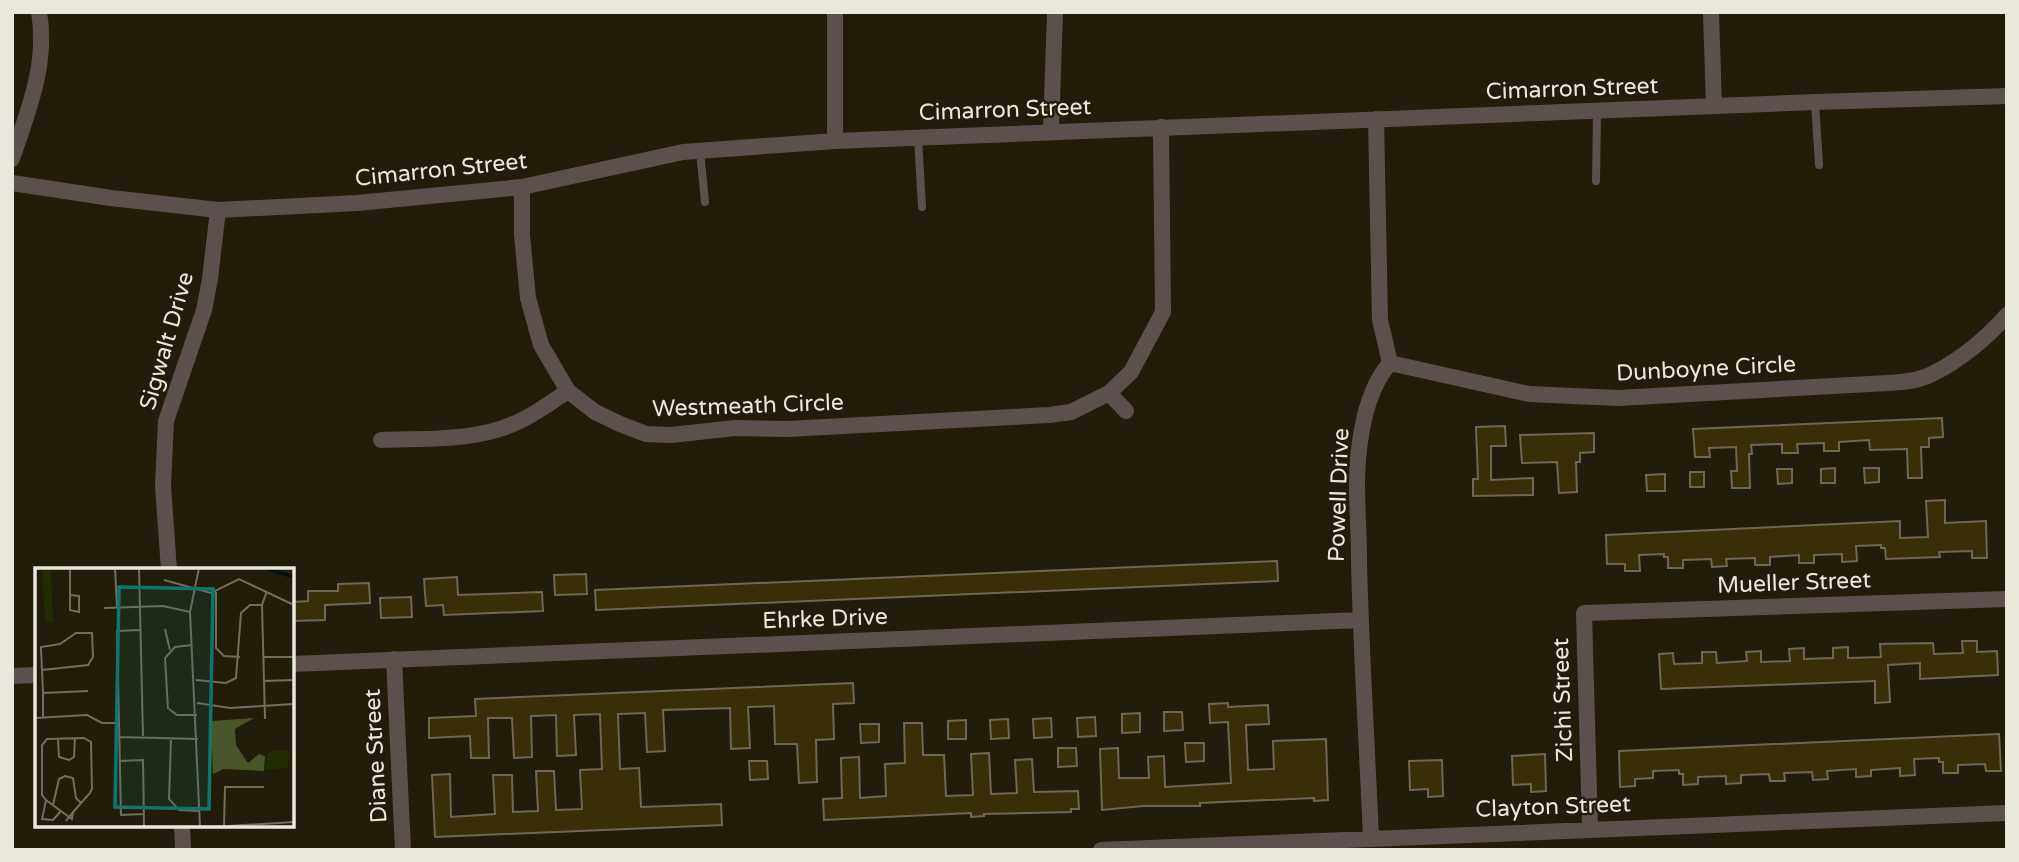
<svg xmlns="http://www.w3.org/2000/svg" width="2019" height="862" font-family="'Varela Round',sans-serif">
<style>
.building{fill:#382e07;stroke:#6d6853;stroke-width:2}
.lines{fill:none;stroke-linecap:round;stroke-linejoin:round}
.service{stroke:#5b504e;stroke-width:8}
.minor{stroke:#5b504e;stroke-width:16}
.labels{text-anchor:middle;dominant-baseline:central;stroke-width:5;stroke-linejoin:round;paint-order:stroke}
.street-label{font-size:23px;fill:#eae7db;stroke:#221d0a}
.inset-river{fill:none;stroke:#001215;stroke-width:3.5}
.inset-road{fill:none;stroke:#726e5e;stroke-width:2}
.view{fill:#0f766e;fill-opacity:0.15;stroke:#0f766e;stroke-width:3.5}
.inset-edge{fill:none;stroke:#eae7db;stroke-width:3.5}
</style>
<rect width="100%" height="100%" fill="#221d0a"/>
<path class="building" d="M1942,418L1943,437L1929,438V447H1921L1922,478H1908L1907,449L1870,450L1869,440L1839,442V451H1824V443L1797,444L1798,453H1782V444L1751,445L1752,454H1749L1750,488H1732L1731,471H1737L1736,447L1709,448L1710,457H1695L1693,429Z
M1505,426L1506,446H1491V480L1533,478V495L1473,496V479H1478L1476,427Z
M1594,433V452L1580,453V462H1576L1577,492L1559,493L1557,462L1522,463L1520,435Z
M1835,468V483H1821V469Z
M1864,468H1879V482L1865,483Z
M1777,469H1792V483L1778,484Z
M1690,472H1704V487H1690Z
M1665,474V491H1647L1646,475Z
M1945,500V523L1986,521L1987,558H1972V551L1939,552L1940,557L1886,559L1885,548H1881V545L1856,546L1857,561L1842,562V554L1814,555V563H1799V555L1770,557V565H1755V558L1726,559L1727,566L1712,567L1711,559L1683,560V568H1668V557H1664V554L1639,555L1640,571H1625V564H1607L1606,535L1900,521V538L1928,537L1926,501Z
M1277,561L1278,581L596,610L595,590Z
M586,574L587,594L555,595L554,575Z
M457,577L458,595L542,592L543,611L444,615L443,605L426,606L424,579Z
M369,583L370,603L325,605V620L293,621V602L308,601V591H338V584Z
M411,597L412,617L381,618L380,598Z
M1962,641H1977V652L1997,651L1998,675L1920,679V663L1888,665L1890,702L1875,703V681L1661,689L1659,654L1673,653L1674,664L1702,663V652H1716L1717,663L1747,661L1746,652L1761,651V662L1790,661L1789,649L1804,648V659L1833,658V648L1848,647V658L1881,657L1880,644L1933,643L1934,654L1963,653Z
M853,683L854,703L833,704L834,739L816,740L817,782L799,783L797,744H775L774,706L748,707L750,748L731,749L730,708L663,710L665,751L647,752L645,713L618,714L620,769L639,768L641,807L721,804L722,825L435,837L432,775L450,774L451,817L495,814L493,775H512L513,812L538,811L536,771H554L556,810L582,809L580,770L602,769L600,714L574,715L576,755L557,756L556,715L531,716L532,757L514,758L512,718H488L489,758H471L470,736L429,738V718L476,716L475,699Z
M1228,703V707L1268,705L1269,724L1246,725L1248,770L1274,769L1273,741L1326,739L1328,800L1314,801V798L1200,803V806H1143L1102,810L1100,749L1118,748L1119,778H1149L1148,757L1164,756L1165,787L1231,783L1228,722L1210,723L1209,704Z
M1164,712H1182L1183,730L1164,731Z
M1140,713V732L1122,733V714Z
M1095,717L1096,736L1078,737L1077,718Z
M1051,718L1052,737L1034,738L1033,719Z
M1008,719L1009,738L991,739L990,720Z
M966,720V739H948V721Z
M904,723H922L923,755H944L946,796L973,795L971,754L989,753L991,794L1017,793L1015,760L1032,759L1034,792L1078,791L1079,809H1071V812L984,814V816L971,817V813L824,820L823,799L842,798L841,758L859,757L860,798L886,796L885,764L905,763Z
M860,724H879V742L861,743Z
M1999,734L2001,771H1986L1985,764L1958,765V773H1943V762H1939V758L1914,759L1915,775L1900,776V768L1871,770V776L1856,777V769L1827,771L1828,779L1813,780L1812,772L1784,773L1785,781H1770L1769,774L1741,775V783L1726,784V776L1698,777V784L1683,785V774H1679V770L1653,771V778L1635,779V786L1620,787L1619,751Z
M1185,743H1204V761L1186,762Z
M1058,748H1076L1077,766L1058,767Z
M1545,754L1546,791L1531,792V784L1513,785L1512,756Z
M1442,760L1443,796L1428,797V789L1410,790L1409,761Z
M749,761H767L768,779L750,780Z"/>
<g class="lines">
<path class="service" d="M1815,102L1819,165
M918,138L922,207
M700,151L705,202
M1596,181L1597,112"/>
<path class="minor" d="M835,12V141
M1711,12L1714,106
M1051,131L1055,12
M12,159C28,111 48,64 39,12
M12,183L111,198L218,210L357,203L522,187L683,152L835,141L1815,102L2007,96
M522,187V235L528,298L541,345L568,391L595,412L620,424L646,434L671,435L735,428L787,429L1049,415L1071,412L1109,393
M1390,363L1529,394L1618,398L1888,383C1903,382 1918,381 1932,374C1959,361 1987,338 2007,315
M1126,411L1109,393L1131,372L1163,312L1161,127
M381,440C428,438 479,442 522,420C538,412 553,401 568,391
M169,570L163,486L166,421L204,310L210,279L218,210
M394,659L403,850
M292,664L1360,620
M12,676L37,675
M182,825L183,850
M1590,828L1584,613L2007,599
M1371,838C1367,745 1361,652 1359,560C1359,521 1354,480 1360,442C1364,414 1371,385 1390,363L1380,320L1376,119
M1101,850L2007,813"/>
</g>
<g class="labels">
<g class="street-label">
<text transform="translate(1572 89) rotate(-2)">Cimarron Street</text>
<text transform="translate(1005 110) rotate(-2)">Cimarron Street</text>
<text transform="translate(441 170) rotate(-6)">Cimarron Street</text>
<text transform="translate(167 341) rotate(-74)">Sigwalt Drive</text>
<text transform="translate(1706 369) rotate(-3)">Dunboyne Circle</text>
<text transform="translate(748 406) rotate(-2)">Westmeath Circle</text>
<text transform="translate(1339 495) rotate(-88)">Powell Drive</text>
<text transform="translate(1794 583) rotate(-2)">Mueller Street</text>
<text transform="translate(825 619) rotate(-2)">Ehrke Drive</text>
<text transform="translate(1563 700) rotate(-92)">Zichi Street</text>
<text transform="translate(376 756) rotate(-93)">Diane Street</text>
<text transform="translate(1553 807) rotate(-2)">Clayton Street</text>
</g>
</g>
<g transform="translate(35 568)">
<rect width="259" height="259" fill="#221d0a"/>
<path d="M7,0H16L18,54L10,53ZM238,182H254L253,200L230,202L232,186Z" fill="#212c03"/>
<path d="M219,150L200,161L201,177L213,195L224,186L230,188L229,203L188,201L178,206L176,153Z" fill="#475528"/>
<path class="inset-river" d="M230,0L259,9"/>
<path class="inset-road" d="M35,0V42L44,44V28L35,27M80,0L82,39M104,0L108,168M164,0L155,44L165,259M129,12L176,25L204,11L259,37M181,24V80L189,88L205,89M69,40L128,38L155,44M130,61L135,82M106,62L82,63L86,247L109,246M229,89H259M7,102L53,97L58,89L57,65H41L25,76L6,79V81L7,102L8,125V149M161,112L191,115L201,110L206,45L215,37H227M229,113L259,112M8,125L53,123M162,135L195,140L259,136M133,141L130,90L140,79L157,77M134,141L142,147H162M0,150L52,147L67,155H84M230,151L227,37L232,23M84,169L163,171M23,171L24,189L34,192L39,189L40,170M136,172L134,231L144,242L164,243M85,193L108,192L109,259M11,232L7,251L18,252L26,243M18,237L24,211L30,208L38,210L41,230L46,235M31,253L34,249L46,235L55,225L57,221L56,174L49,170L12,171L7,177V227L11,232L34,249L37,251L38,244M189,258L190,219H229M176,259L259,254"/>
<path class="view" d="M84,19L178,21L174,241L80,239Z"/>
<rect width="259" height="259" class="inset-edge"/>
</g>
<rect width="2019" height="862" fill="none" stroke="#eae7db" stroke-width="28"/>
</svg>
